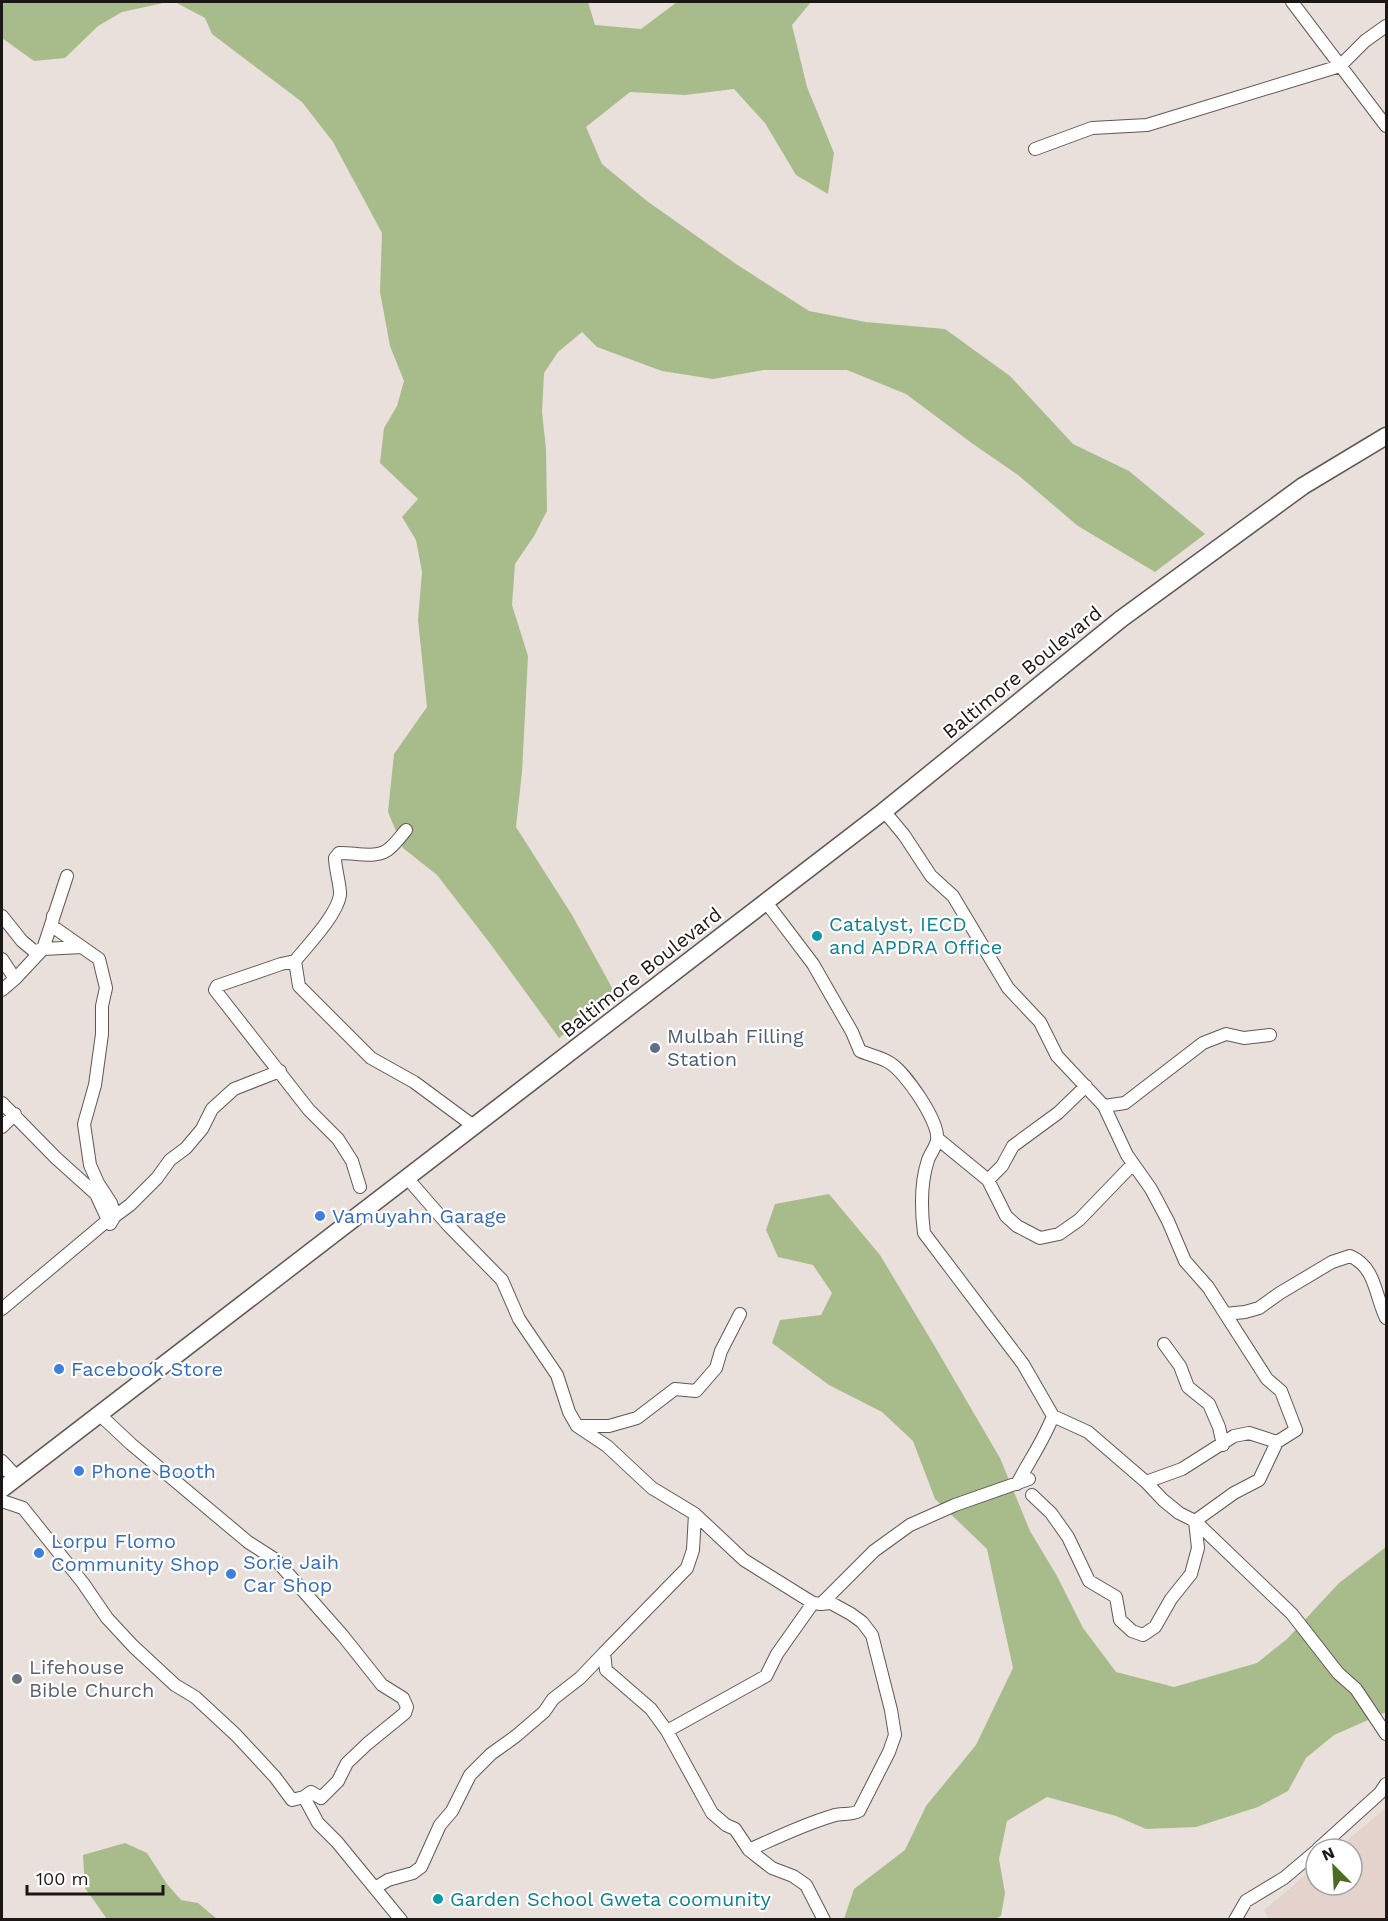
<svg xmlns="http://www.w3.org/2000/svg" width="1388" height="1921" font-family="'Work Sans',sans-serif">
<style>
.built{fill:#e4d2cc}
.green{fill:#a8bb8b}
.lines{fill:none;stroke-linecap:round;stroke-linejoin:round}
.minor-casing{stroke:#605855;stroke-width:14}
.highway-casing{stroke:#605855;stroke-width:19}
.minor{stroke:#fff;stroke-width:12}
.highway{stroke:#fff;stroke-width:16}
.culture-dot{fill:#0f9aa8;stroke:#fff;stroke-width:2}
.service-dot{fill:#5c6f8a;stroke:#fff;stroke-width:2}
.shop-dot{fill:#3f7fe0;stroke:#fff;stroke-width:2}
.worship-dot{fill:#6b7280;stroke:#fff;stroke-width:2}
.labels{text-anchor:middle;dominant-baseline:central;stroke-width:4.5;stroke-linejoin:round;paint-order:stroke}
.street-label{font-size:20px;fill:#1a1715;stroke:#fff}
.culture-label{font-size:20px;fill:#0d838f;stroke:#fff;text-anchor:start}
.service-label{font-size:20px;fill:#4e5e75;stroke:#fff;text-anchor:start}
.shop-label{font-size:20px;fill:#366cbe;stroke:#fff;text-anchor:start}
.worship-label{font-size:20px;fill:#5b616d;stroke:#fff;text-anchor:start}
</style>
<rect width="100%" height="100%" fill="#e9e0dc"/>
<path class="built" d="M1386,1808V1919H1268L1264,1910L1316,1866V1885H1352V1849H1337Z"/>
<path class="green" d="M2,2H168L122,12L98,26L65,58L34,61L2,38Z
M175,2H588L595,25L641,29L677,2H811L792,25L807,87L834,153L828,194L796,175L765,123L734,89L685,95L630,92L586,127L602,164L647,201L736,264L809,311L866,322L945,329L1010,376L1073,444L1129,471L1205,534L1155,572L1078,526L1018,475L973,444L906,394L847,370H764L713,379L662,371L597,347L582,332L558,352L544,373L542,412L546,449L547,511L534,536L515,564L512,605L528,656L522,772L516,827L572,915L616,995L559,1038L489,942L437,875L403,848L388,812L394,754L427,707L418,620L422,572L416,540L402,517L418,499L380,463L384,428L397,406L404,381L390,346L380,292L382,233L333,142L302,102L212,34L205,18Z
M829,1194L880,1255L934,1345L1000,1458L1030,1531L1057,1576L1083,1628L1116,1672L1174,1687L1257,1663L1287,1639L1339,1583L1386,1547V1712L1334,1735L1306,1758L1288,1791L1258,1807L1196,1827L1146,1829L1116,1816L1047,1797L1007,1821L999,1859L1005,1893L1001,1916L995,1919H844L854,1889L905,1850L926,1806L976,1745L1013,1668L987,1549L935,1499L913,1441L882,1412L829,1385L772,1343L780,1320L821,1315L832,1293L813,1265L778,1257L766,1230L775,1204Z
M125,1843L147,1853L167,1884L181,1900L198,1903L217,1919H107L85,1888L83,1855Z"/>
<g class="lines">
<g class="minor-casing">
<path id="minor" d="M1292,2L1386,126
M1035,149L1092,128L1147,125L1340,66L1365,41L1386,26
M884,811L904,835L931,876L953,896L1008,988L1040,1022L1057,1056L1104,1106L1127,1155L1151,1189L1168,1221L1185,1261L1208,1287L1267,1379L1281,1391L1296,1430L1277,1442L1259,1480L1234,1493L1195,1521L1292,1614L1338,1673L1356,1689L1386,1734
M766,902L813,964L852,1032L860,1051C869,1055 881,1057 890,1063C905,1072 940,1122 937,1140C936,1147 930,1154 928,1160C920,1184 921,1209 924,1233L1023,1364L1053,1416L1088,1432L1146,1482L1163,1500L1179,1513L1195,1521L1198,1548L1191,1574L1171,1599L1155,1627L1143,1635L1132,1631L1120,1620L1116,1597L1089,1581L1068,1537L1051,1513L1032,1495
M2,916L22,941L34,951L43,949L82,947
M2,959L15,979
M295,961L299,986L371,1058L414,1082L475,1127
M2,990L15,979L43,949L67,876
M2,1103L56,1158L96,1194L108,1220
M1104,1106L1125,1103L1203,1043L1226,1034L1244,1038L1270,1035
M2,1127L15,1114
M938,1139L988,1180L1006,1216L1017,1226L1040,1238L1059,1234L1079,1220L1133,1164
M408,1179L448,1225L502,1280L519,1319L557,1375L569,1412L577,1426L607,1446L652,1488L695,1514L744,1560L813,1603L821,1604L874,1551L910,1525L955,1505L1029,1479
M988,1180L1002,1166L1013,1146L1058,1113L1086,1086
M360,1187L352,1161L338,1139L309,1110L215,990L217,986L281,964L295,961C308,945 337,915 340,895C341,888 335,868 335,858L339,853C354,852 378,860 390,848C396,843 401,836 406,830
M115,1216L130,1205L157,1178L170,1160L186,1148L202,1129L212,1109L234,1089L280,1071
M2,1309L108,1220L110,1224L115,1216L111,1203L98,1183L90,1165L84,1124L95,1085L102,1034V1006L106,988L99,959L52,926L53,916
M1225,1314L1245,1312L1259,1308L1280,1293L1332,1262L1350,1256C1376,1267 1375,1296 1386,1318
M1164,1344L1180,1366L1188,1387L1209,1404L1219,1427L1223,1445
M99,1414L131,1444L248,1542L276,1560L343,1636L382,1685L403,1698L407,1707L405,1713L367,1744L347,1763L338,1781L321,1798L311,1792L304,1797L318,1823L337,1842L401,1920
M578,1426H609L637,1418L675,1389L696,1391L716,1368L721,1351L740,1314
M2,1461L16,1476L2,1468
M1146,1482L1182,1469L1234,1436L1249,1433L1277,1442
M1017,1484C1029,1461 1044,1440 1053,1416
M2,1501L23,1508L83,1583L107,1618L133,1646L175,1685L195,1697L236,1735L275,1777L292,1800L304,1797
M695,1514L693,1550L687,1568L604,1653L606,1670L651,1709L667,1731L712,1813L726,1825L735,1829L749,1850L772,1868L793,1876L806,1885L824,1920
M667,1731L766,1676L777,1654L813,1603
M1318,1849L1380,1793L1386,1784
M749,1850C778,1837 802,1825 832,1816C841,1812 850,1816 859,1811L889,1752L895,1735L891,1710L872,1635L862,1622L851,1614L831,1603L821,1604
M375,1888L388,1880L413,1873L421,1867L440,1825L452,1811L470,1775L491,1754L516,1736L544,1712L553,1699L580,1678L604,1653
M1235,1920L1246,1901L1284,1878L1316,1851"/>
</g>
<g class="highway-casing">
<path id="highway" d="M2,1489L884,811L1121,619L1303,486L1386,436"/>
</g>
<use href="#minor" class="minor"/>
<use href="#highway" class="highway"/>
</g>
<g class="culture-dot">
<circle cx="817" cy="936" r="6"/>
<circle cx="438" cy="1899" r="6"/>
</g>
<circle class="service-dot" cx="655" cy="1048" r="6"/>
<g class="shop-dot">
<circle cx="320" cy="1216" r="6"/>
<circle cx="59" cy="1369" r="6"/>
<circle cx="79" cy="1471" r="6"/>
<circle cx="39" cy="1553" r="6"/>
<circle cx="231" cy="1574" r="6"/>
</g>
<circle class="worship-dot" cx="17" cy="1679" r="6"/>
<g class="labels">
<g class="street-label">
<text transform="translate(1022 672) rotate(-39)">Baltimore Boulevard</text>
<text transform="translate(641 972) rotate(-38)">Baltimore Boulevard</text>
</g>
<g class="culture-label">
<text x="829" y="924">Catalyst, IECD<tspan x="829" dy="23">and APDRA Office</tspan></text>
<text x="450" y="1899">Garden School Gweta coomunity</text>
</g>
<g class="service-label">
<text x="667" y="1036">Mulbah Filling<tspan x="667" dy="23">Station</tspan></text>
</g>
<g class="shop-label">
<text x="332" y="1216">Vamuyahn Garage</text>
<text x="71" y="1369">Facebook Store</text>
<text x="91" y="1471">Phone Booth</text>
<text x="51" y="1541">Lorpu Flomo<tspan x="51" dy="23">Community Shop</tspan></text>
<text x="243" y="1562">Sorie Jaih<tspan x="243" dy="23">Car Shop</tspan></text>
</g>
<g class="worship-label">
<text x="29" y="1667">Lifehouse<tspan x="29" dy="23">Bible Church</tspan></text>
</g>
</g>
<rect width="1388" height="1921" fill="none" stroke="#1a1715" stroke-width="6"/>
<g transform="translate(1334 1867) rotate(336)"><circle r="28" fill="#ffffff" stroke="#a3a2a1" stroke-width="1.5"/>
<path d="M0-4.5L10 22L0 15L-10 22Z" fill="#4b6c23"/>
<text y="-9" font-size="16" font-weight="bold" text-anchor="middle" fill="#1a1715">N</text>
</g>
<path d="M27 1885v9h136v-9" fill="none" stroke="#1a1715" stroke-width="3"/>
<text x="36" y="1885" font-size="18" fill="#1a1715" stroke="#ffffff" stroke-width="4.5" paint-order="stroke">100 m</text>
</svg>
